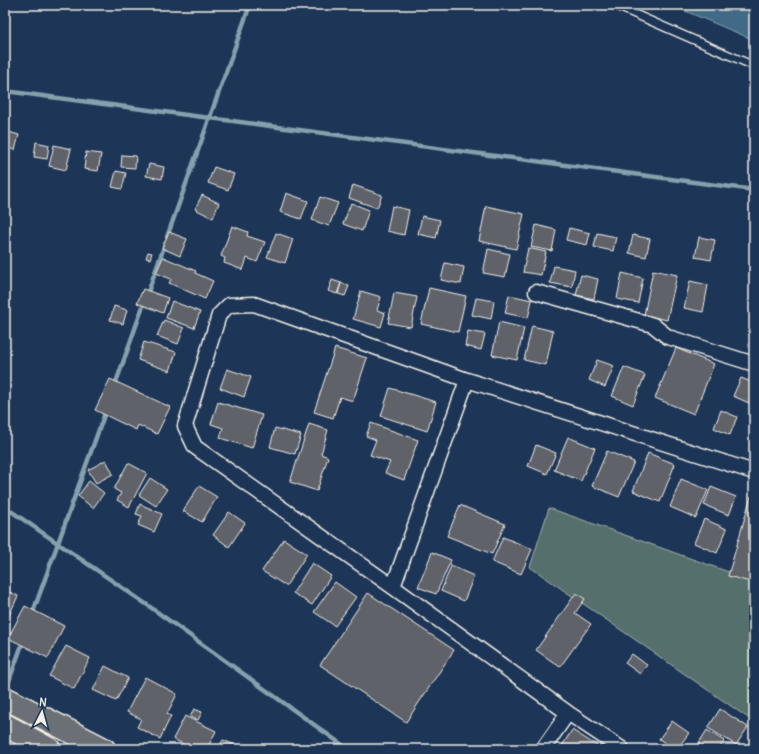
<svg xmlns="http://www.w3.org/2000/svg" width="759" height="754" font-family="Delius,sans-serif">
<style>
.green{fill:#546f6c;stroke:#a4b0aa}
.water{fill:#3f6a85;stroke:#87a0ad}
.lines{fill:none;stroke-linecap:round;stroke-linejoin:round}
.stream{stroke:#87a0ad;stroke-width:4.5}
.building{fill:#5f6269;stroke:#f4f1e8}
.service-casing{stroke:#f4f1e8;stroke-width:10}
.minor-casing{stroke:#f4f1e8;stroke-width:17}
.primary-casing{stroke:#f4f1e8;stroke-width:25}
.service{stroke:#1d3557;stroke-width:7}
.minor{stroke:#1d3557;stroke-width:14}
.primary{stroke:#6a7074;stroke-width:22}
</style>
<rect width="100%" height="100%" fill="#1d3557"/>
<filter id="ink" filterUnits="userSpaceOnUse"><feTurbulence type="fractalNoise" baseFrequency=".025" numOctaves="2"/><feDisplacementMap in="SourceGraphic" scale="8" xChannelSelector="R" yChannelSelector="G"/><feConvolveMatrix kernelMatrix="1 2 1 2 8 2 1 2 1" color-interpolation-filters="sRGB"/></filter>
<g filter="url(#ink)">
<path class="green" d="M549,508L754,581V722L530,567Z"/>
<path class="water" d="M671,5H754V40Z"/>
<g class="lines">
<path class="stream" d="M5,91L754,190
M167,237L250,5
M114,388L165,244
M5,507L146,604L348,749
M32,615L106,410
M5,692L24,639"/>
</g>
<path class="building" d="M5,131L19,135L15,150L5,147Z
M36,142L49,145L47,159L34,157Z
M54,145L71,149L66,170L49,166Z
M86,152L101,154L98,171L84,169Z
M122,155L136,156L135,168L121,167Z
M149,164L164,167L162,179L146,176Z
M214,167L234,174L228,190L208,183Z
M116,171L126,173L122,189L112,187Z
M353,185L382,195L377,208L349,198Z
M286,193L308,201L301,219L280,212Z
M202,195L219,203L213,218L195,209Z
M320,197L338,203L329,226L312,220Z
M351,203L369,210L362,231L343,224Z
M392,206L409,210L404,235L387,231Z
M486,206L524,214L516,249L479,241Z
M422,216L440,220L436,238L418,234Z
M536,225L556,230L552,251L531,247Z
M232,226L248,232L247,236L265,242L257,262L247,258L243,270L224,263L225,258L221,256Z
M569,228L590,233L587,245L566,240Z
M169,232L187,239L180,256L162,248Z
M276,233L293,239L285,263L267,257Z
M597,233L616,237L613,251L594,247Z
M633,235L650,239L646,257L629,253Z
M699,237L715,240L711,260L695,257Z
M528,248L546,252L541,275L523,272Z
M488,249L510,254L505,277L483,273Z
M148,252L152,253L150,259L146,258Z
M163,257L196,271L195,273L213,281L205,299L169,283L171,279L156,273Z
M445,263L464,267L461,284L441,280Z
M554,266L575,270L572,287L550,283Z
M653,270L677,275L667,320L644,315Z
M622,273L643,278L638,303L617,299Z
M581,275L598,279L594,299L576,295Z
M332,280L341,283L337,294L328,291Z
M690,281L708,285L703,312L684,308Z
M341,283L349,286L345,296L338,294Z
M429,288L466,296L458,332L421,324Z
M143,289L168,298L163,313L137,303Z
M361,291L381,297L377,310L385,313L381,327L353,319Z
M394,293L417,297L411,327L388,323Z
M509,295L532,300L528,318L505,313Z
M476,298L494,301L491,319L472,315Z
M172,301L200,312L194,328L166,318Z
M114,306L127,310L123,324L110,320Z
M164,320L184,328L178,344L157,336Z
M499,322L524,328L517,360L492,355Z
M532,326L553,331L546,365L524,360Z
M468,331L485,334L481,350L465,346Z
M144,342L176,352L170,371L138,360Z
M335,348L367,358L353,401L340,397L333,418L314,412Z
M676,348L714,364L694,414L655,398Z
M597,360L614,366L605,387L589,380Z
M624,367L645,375L633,405L612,396Z
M227,369L251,377L244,397L220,388Z
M741,378L754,383V391L749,403L733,396Z
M110,379L170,407L157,434L138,425L136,430L95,410Z
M390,388L436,402L427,431L381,416Z
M218,402L262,415L252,448L220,438L223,428L211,424Z
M721,410L737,417L730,435L714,428Z
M371,423L418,440L404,480L385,473L390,462L370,455L376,440L366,436Z
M309,424L328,430L321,454L328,457L317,491L290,482Z
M275,428L301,435L295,454L270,447Z
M568,437L595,448L581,481L554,470Z
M536,445L556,453L547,474L528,466Z
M607,451L634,462L619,497L592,486Z
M648,453L675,464L660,502L633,491Z
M106,460L113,474L96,483L88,470Z
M128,463L147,473L129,507L117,500L121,493L114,489Z
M150,478L167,489L156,506L139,495Z
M681,479L708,490L696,518L670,507Z
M89,481L104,493L93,508L78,496Z
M199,486L217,497L202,522L183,511Z
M711,487L736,497L729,515L704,505Z
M751,496L754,497V583L728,576Z
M140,504L162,514L154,532L138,525L142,516L136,514Z
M460,505L505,524L492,554L447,536Z
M229,512L245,523L229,547L213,535Z
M704,519L727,529L717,553L694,543Z
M503,537L532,549L521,574L492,562Z
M284,539L307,554L286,586L262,571Z
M432,552L451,560L436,594L418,587Z
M312,563L331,576L312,605L293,593Z
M451,566L474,576L464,601L441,591Z
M335,582L356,597L335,626L314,612Z
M5,590L18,596L5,624Z
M368,593L454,650L406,722L320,665Z
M576,593L585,599L575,613L591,624L560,667L536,650Z
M25,606L64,626L48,658L8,638Z
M66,646L90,658L74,689L49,676Z
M632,654L647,665L640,674L625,663Z
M105,666L128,678L116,701L93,690Z
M145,677L177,694L167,714L171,716L160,739L137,727L141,719L127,712Z
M194,709L202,712L198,720L190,717Z
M720,709L748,727L736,745L708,728Z
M185,716L216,731L207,749H193L173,739Z
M672,721L689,733L677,749H674L659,739Z
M572,730L602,749H560Z
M707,730L724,741L719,749H695Z
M223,740L244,749H218Z"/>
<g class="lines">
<g class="service-casing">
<path id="service" d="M614,5L754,66"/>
</g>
<g class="minor-casing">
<path id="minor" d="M536,292L653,325L668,337L754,364
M393,587L467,380
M543,749L568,713
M622,749L568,713L393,587L195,447L185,426L219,315L229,305L254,304L467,380L754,472"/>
</g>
<g class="primary-casing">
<path id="primary" d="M5,698L104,749
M5,725L49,749"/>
</g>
<use href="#service" class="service"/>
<use href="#minor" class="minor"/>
<use href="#primary" class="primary"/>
</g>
</g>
<rect width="759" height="754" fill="none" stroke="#1d3557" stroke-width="20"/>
<rect x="10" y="10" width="739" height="734" fill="none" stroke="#f4f1e8" stroke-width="1.5" filter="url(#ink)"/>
<g transform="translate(42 712) rotate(6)" stroke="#1d3557" stroke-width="3" paint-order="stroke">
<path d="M0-3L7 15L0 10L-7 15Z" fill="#f4f1e8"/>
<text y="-6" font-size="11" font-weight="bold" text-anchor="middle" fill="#f4f1e8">N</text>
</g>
</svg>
